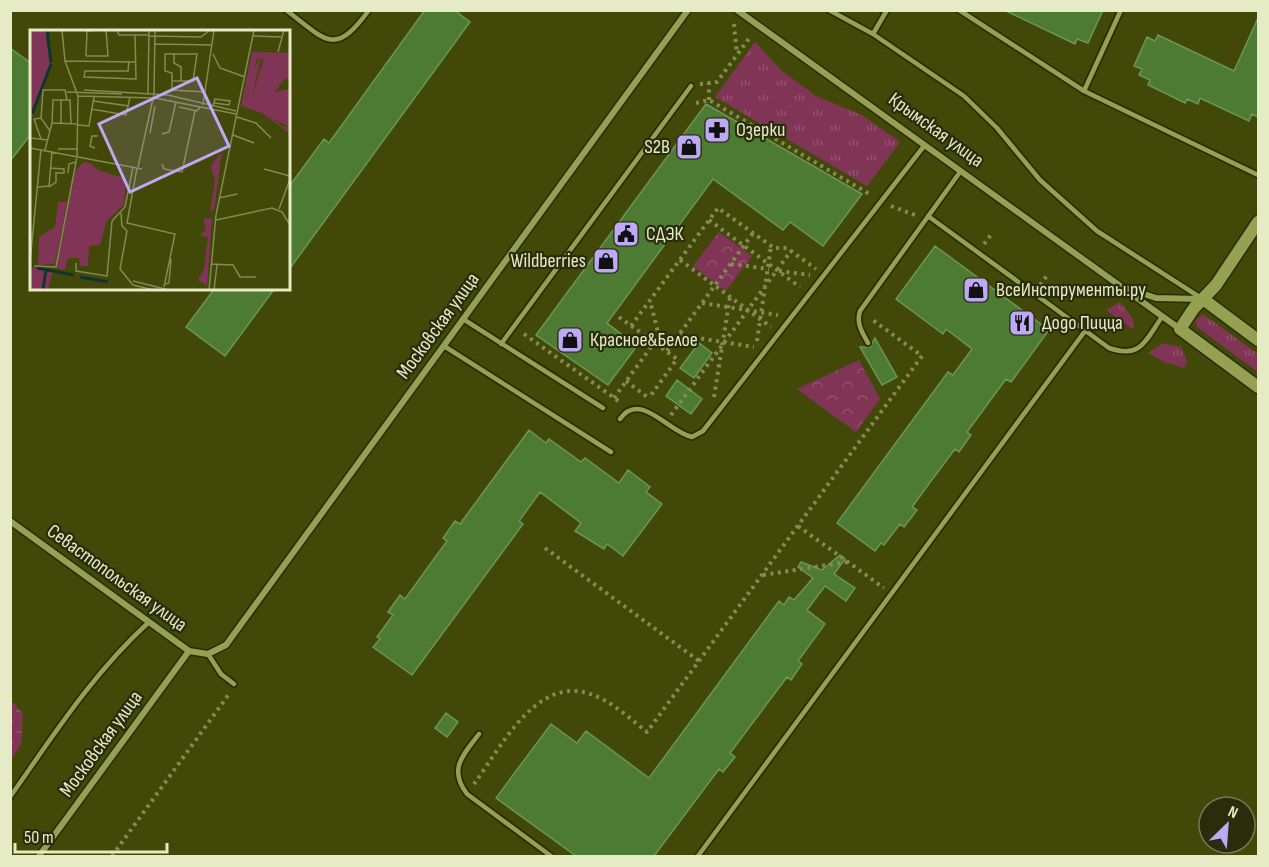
<svg xmlns="http://www.w3.org/2000/svg" width="1269" height="867" font-family="'Sofia Sans Condensed',sans-serif">
<style>
.grass{fill:url(#grass-tufts)}
.wetland{fill:url(#wetland-marsh)}
.park{fill:url(#park-crowns)}
.building{fill:#4e7b34;stroke:#6c9655;stroke-width:1.5}
.lines{fill:none;stroke-linecap:round;stroke-linejoin:round}
.lane-casing{stroke:#292d03;stroke-width:8}
.street-casing{stroke:#292d03;stroke-width:9}
.secondary-casing{stroke:#292d03;stroke-width:15}
.path{stroke:#858b56;stroke-width:4;stroke-dasharray:3 4.5;stroke-linecap:butt}
.lane{stroke:#95a052;stroke-width:4.5}
.street{stroke:#95a052;stroke-width:6}
.secondary{stroke:#95a052;stroke-width:12}
.labels{text-anchor:middle;dominant-baseline:central;stroke-width:4.5;stroke-linejoin:round;paint-order:stroke}
.poi-label{font-size:20px;fill:#e5ecc5;stroke:#292d0c;text-anchor:start}
.street-label{font-size:20px;fill:#e5ecc5;stroke:#292d0c}
.inset-river{fill:none;stroke:#0f352c;stroke-width:3}
.inset-road{fill:none;stroke:#838a54;stroke-width:1.5}
.view{fill:#bda9f5;fill-opacity:0.15;stroke:#bda9f5;stroke-width:3}
.inset-edge{fill:none;stroke:#e5ecc5;stroke-width:3}
</style>
<defs>
<pattern id="grass-tufts" width="24" height="20" patternUnits="userSpaceOnUse" patternTransform="scale(1.5)"><rect width="24" height="20" fill="#813556"/><path d="M3 7l-1-3M5 7V3M7 7l1-3M15 17l-1-3M17 17v-4M19 17l1-3" fill="none" stroke="#93526d"/></pattern>
<pattern id="wetland-marsh" width="20" height="14" patternUnits="userSpaceOnUse" patternTransform="scale(1.5)"><rect width="20" height="14" fill="#813556"/><path d="M1 5h8M5 5V1M11 12h8M15 12V8" fill="none" stroke="#93526d"/></pattern>
<pattern id="park-crowns" width="20" height="18" patternUnits="userSpaceOnUse" patternTransform="scale(1.5)"><rect width="20" height="18" fill="#813556"/><path d="M2 6a3 3 0 1 1 6 0M12 15a3 3 0 1 1 6 0" fill="none" stroke="#93526d"/></pattern>
</defs>
<rect width="100%" height="100%" fill="#424808"/>
<path class="grass" d="M755,42L781,70L816,96L862,115L900,142L867,186L715,97Z
M1120,302L1133,319L1134,330L1106,310Z
M1203,314L1258,354V372L1198,328L1195,321Z
M1163,343L1181,347L1187,361L1184,368L1164,362L1148,353Z"/>
<path class="wetland" d="M11,700L23,714L21,744L11,760Z"/>
<path class="park" d="M719,232L752,256L726,291L693,266Z
M859,360L880,399L856,432L797,389Z"/>
<path class="building" d="M425,10H454L470,22L288,271V188L324,139L329,143Z
M1004,10H1103L1088,43L1077,39L1075,44Z
M1258,18V117L1252,114L1249,121L1200,98L1198,104L1187,99L1185,103L1148,85L1150,80L1139,75L1142,69L1134,66L1147,37L1155,41L1158,35L1234,71Z
M10,48L32,64V133L10,161Z
M706,104L862,194L823,246L790,222L783,230L713,179L607,323L637,346L608,385L536,335Z
M935,246L1049,330L1011,382L1006,379L967,432L971,435L959,452L955,449L931,481L912,507L917,510L904,527L900,524L884,545L881,543L875,551L837,523L948,372L953,375L972,349L946,329L943,334L896,299Z
M215,288H275L225,356L186,327Z
M875,338L897,377L882,385L860,347H870Z
M699,343L712,353L694,378L680,368Z
M677,380L702,399L691,414L666,396Z
M529,430L546,443L549,439L581,462L585,458L619,483L628,470L650,487L646,492L662,504L623,556L607,544L604,549L575,531L581,523L540,492L519,521L523,524L412,675L373,647L380,639L377,637L393,615L388,612L400,595L405,599L447,541L443,538L455,521L460,524Z
M840,555L845,559L834,574L855,588L846,601L825,586L807,610L825,624L798,661L802,664L791,680L787,677L730,753L735,757L723,772L719,769L654,856H576L496,798L551,724L577,743L586,731L649,778L779,601L784,605L789,597L794,600L813,578L798,567L801,562L822,570Z
M446,713L458,722L447,737L435,728Z"/>
<g class="lines">
<g class="lane-casing">
<path id="lane" d="M286,10C326,40 334,58 369,10
M829,10L873,34L964,96L997,128L1040,180L1097,231L1201,298
M959,10L1084,91L1258,175
M873,34L887,10
M1084,91L1121,10
M928,216L1109,348C1141,359 1145,341 1162,317
M463,319L603,408
M868,343C862,332 856,323 860,311L960,172
M501,344L691,86
M444,346L611,452
M620,419C640,390 668,432 692,437L703,431L924,146
M208,654L221,674L234,684
M479,734C463,755 448,769 467,794L551,856
M10,797C53,736 93,673 149,622
M698,856L1085,331"/>
</g>
<g class="street-casing">
<path id="street" d="M737,10L1180,329
M1126,288L1156,298L1201,299
M10,521L189,651L208,654L226,645L688,10
M39,856L189,651"/>
</g>
<g class="secondary-casing">
<path id="secondary" d="M1258,222L1216,285L1194,308L1180,329L1258,387
M1203,299L1258,340"/>
</g>
<path class="path" d="M734,24L737,54
M700,84L717,82L750,37
M709,100V83
M696,103L709,100L871,195
M891,206L915,215
M709,220L800,287
M984,244L993,232
M680,260L771,327
M731,264L769,269
M779,271L810,275
M1040,285L1049,273
M702,303L778,315
M619,317L677,359L649,398
M631,326L718,208L774,248H787L816,269
M524,334L620,402
M679,335L754,347
M757,341L771,246
M667,351L753,233
M626,381L650,399
M714,397L730,297
M614,398L659,336L650,301
M671,415L791,251
M798,526L884,588
M545,548L699,661
M763,575L847,562
M474,784C504,743 541,666 602,699C618,707 633,721 647,732L922,356L870,318
M112,856L229,694"/>
<use href="#lane" class="lane"/>
<use href="#street" class="street"/>
<use href="#secondary" class="secondary"/>
</g>
<defs>
<g id="pharmacy-square" transform="scale(1.35)"><rect x="-9" y="-9" width="18" height="18" rx="4" fill="#bda9f5" stroke="#292d0c"/><path d="M-2-6h4v4h4v4h-4v4h-4v-4h-4v-4h4Z" fill="#111"/></g>
<g id="shop-square" transform="scale(1.35)"><rect x="-9" y="-9" width="18" height="18" rx="4" fill="#bda9f5" stroke="#292d0c"/><path d="M-5-2.5h2.3a2.7 3.5 0 0 1 5.4 0H5L5.5 6h-11ZM-1.5-2.5h3a1.5 2.3 0 0 0-3 0Z" fill="#111"/></g>
<g id="civic-square" transform="scale(1.35)"><rect x="-9" y="-9" width="18" height="18" rx="4" fill="#bda9f5" stroke="#292d0c"/><path d="M-.6-6.5H3V-4.5H.6V-3L4-1V1h2V6H-6V1h2V-1L-.6-3ZM-1.2 2.5V6h2.4V2.5Z" fill="#111"/></g>
<g id="restaurant-square" transform="scale(1.35)"><rect x="-9" y="-9" width="18" height="18" rx="4" fill="#bda9f5" stroke="#292d0c"/><path d="M-5-6h1v4h1v-4h1v4h1v-4h1v5L-1.5 .5V6h-2V.5L-5-1ZM5-6V6H3V1.5H1.5Q1.5-4 5-6Z" fill="#111"/></g>
</defs>
<g fill-rule="evenodd">
<use href="#pharmacy-square" x="717" y="130"/>
<use href="#shop-square" x="689" y="147"/>
<use href="#civic-square" x="626" y="234"/>
<use href="#shop-square" x="606" y="261"/>
<use href="#shop-square" x="976" y="290"/>
<use href="#restaurant-square" x="1022" y="323"/>
<use href="#shop-square" x="570" y="340"/>
</g>
<g class="labels">
<g class="poi-label">
<text x="736" y="130">Озерки</text>
<text x="670" y="147" text-anchor="end">S2B</text>
<text x="646" y="234">СДЭК</text>
<text x="586" y="261" text-anchor="end">Wildberries</text>
<text x="996" y="290">ВсеИнструменты.ру</text>
<text x="1042" y="323">Додо Пицца</text>
<text x="590" y="340">Красное&amp;Белое</text>
</g>
<g class="street-label">
<text transform="translate(936 130) rotate(36)">Крымская улица</text>
<text transform="translate(438 326) rotate(-54)">Московская улица</text>
<text transform="translate(117 578) rotate(36)">Севастопольская улица</text>
<text transform="translate(101 744) rotate(-54)">Московская улица</text>
</g>
</g>
<g transform="translate(30 30)">
<rect width="260" height="260" fill="#424808"/>
<path d="M222,22L259,23V50L255,48L245,62L259,59V69L255,72L251,69L248,78L229,76L221,70L234,28L227,29L216,69L253,97H259V103L232,83L211,76ZM192,121L184,180L180,181L185,151L181,136ZM182,188L181,200L177,256L168,250L174,239L178,207L170,206L176,199L173,189Z" fill="#813556"/>
<path d="M0,0H18L16,10L22,34L0,93ZM232,24L221,70L229,76L241,73L247,78L251,69L255,72L259,69V97L215,75L222,43ZM0,237L23,241L18,259H0Z" fill="#813556"/>
<path d="M60,133L68,140L96,149L94,174L77,191L70,215L59,216L58,236H50L49,228H38L35,240L26,238L45,142L53,132ZM28,172H37L25,234L8,235L9,207L25,197Z" fill="#813556"/>
<path class="inset-river" d="M17,0L21,33M2,84L21,34M7,238L44,245M50,247L78,252M13,260L16,240"/>
<path class="inset-road" d="M32,0L35,31L48,66L47,126M87,0L89,5H119M119,6L171,7L180,0M223,6L251,7M125,14L182,15M248,22L254,0M144,24V33L151,37V51M183,24L190,38L215,47M56,26H78L76,0M56,26L57,1L68,0M35,31L106,32M99,31L98,41H55L54,47L106,49L105,5M143,51H163L167,24H135V41L142,43V60L175,62M54,60L138,65L206,81M37,62L92,64M118,63L119,0M48,66L125,68L206,84M31,70V94M63,71L99,76M173,75L184,0M183,76L185,69L200,71L199,75L184,73M149,77L167,81L170,77M61,79L96,85L100,67M207,87L226,93L241,108M11,88L13,60H35L37,70M22,93L23,70H40L41,94M48,95L59,96L64,67M120,103L125,76M132,104L139,102L146,72M203,105L224,113M0,108L18,110M11,109L4,89L11,88L20,101M0,118L112,139M65,118L60,116L62,106H68M28,119H48M15,120L22,93L48,94M132,134L134,139L152,142L165,81M108,137L124,64L125,0M20,138L34,139V143H26M107,138L97,193L145,204L134,257M234,139L260,146M38,143L39,134L46,132L47,126M8,157L19,156L22,121M19,157L26,152V142M189,168L207,164M249,179L260,149M91,183L92,196L97,201L90,239L103,255L124,260M186,190L242,178L252,182L260,195M0,232L11,119M46,233V241L77,246L82,191L95,177L103,137M182,234L203,235L210,247H226M4,236L26,237L46,132M103,251L139,260M136,254L139,253L141,229M179,260L186,185L224,0M184,260L187,235"/>
<path class="view" d="M167,48L199,116L100,162L69,94Z"/>
<rect width="260" height="260" class="inset-edge"/>
</g>
<rect width="1269" height="867" fill="none" stroke="#e5ecc5" stroke-width="24"/>
<g transform="translate(1227 825) rotate(25)"><circle r="28" fill="#292d0c" stroke="#747956" stroke-width="1.5"/>
<path d="M0-4.5L10 22L0 15L-10 22Z" fill="#bda9f5"/>
<text y="-9" font-size="16" font-weight="bold" text-anchor="middle" fill="#e5ecc5">N</text>
</g>
<path d="M15 843v9h152v-9" fill="none" stroke="#e5ecc5" stroke-width="3"/>
<text x="24" y="843" font-size="18" fill="#e5ecc5" stroke="#292d0c" stroke-width="4.5" paint-order="stroke">50 m</text>
</svg>
